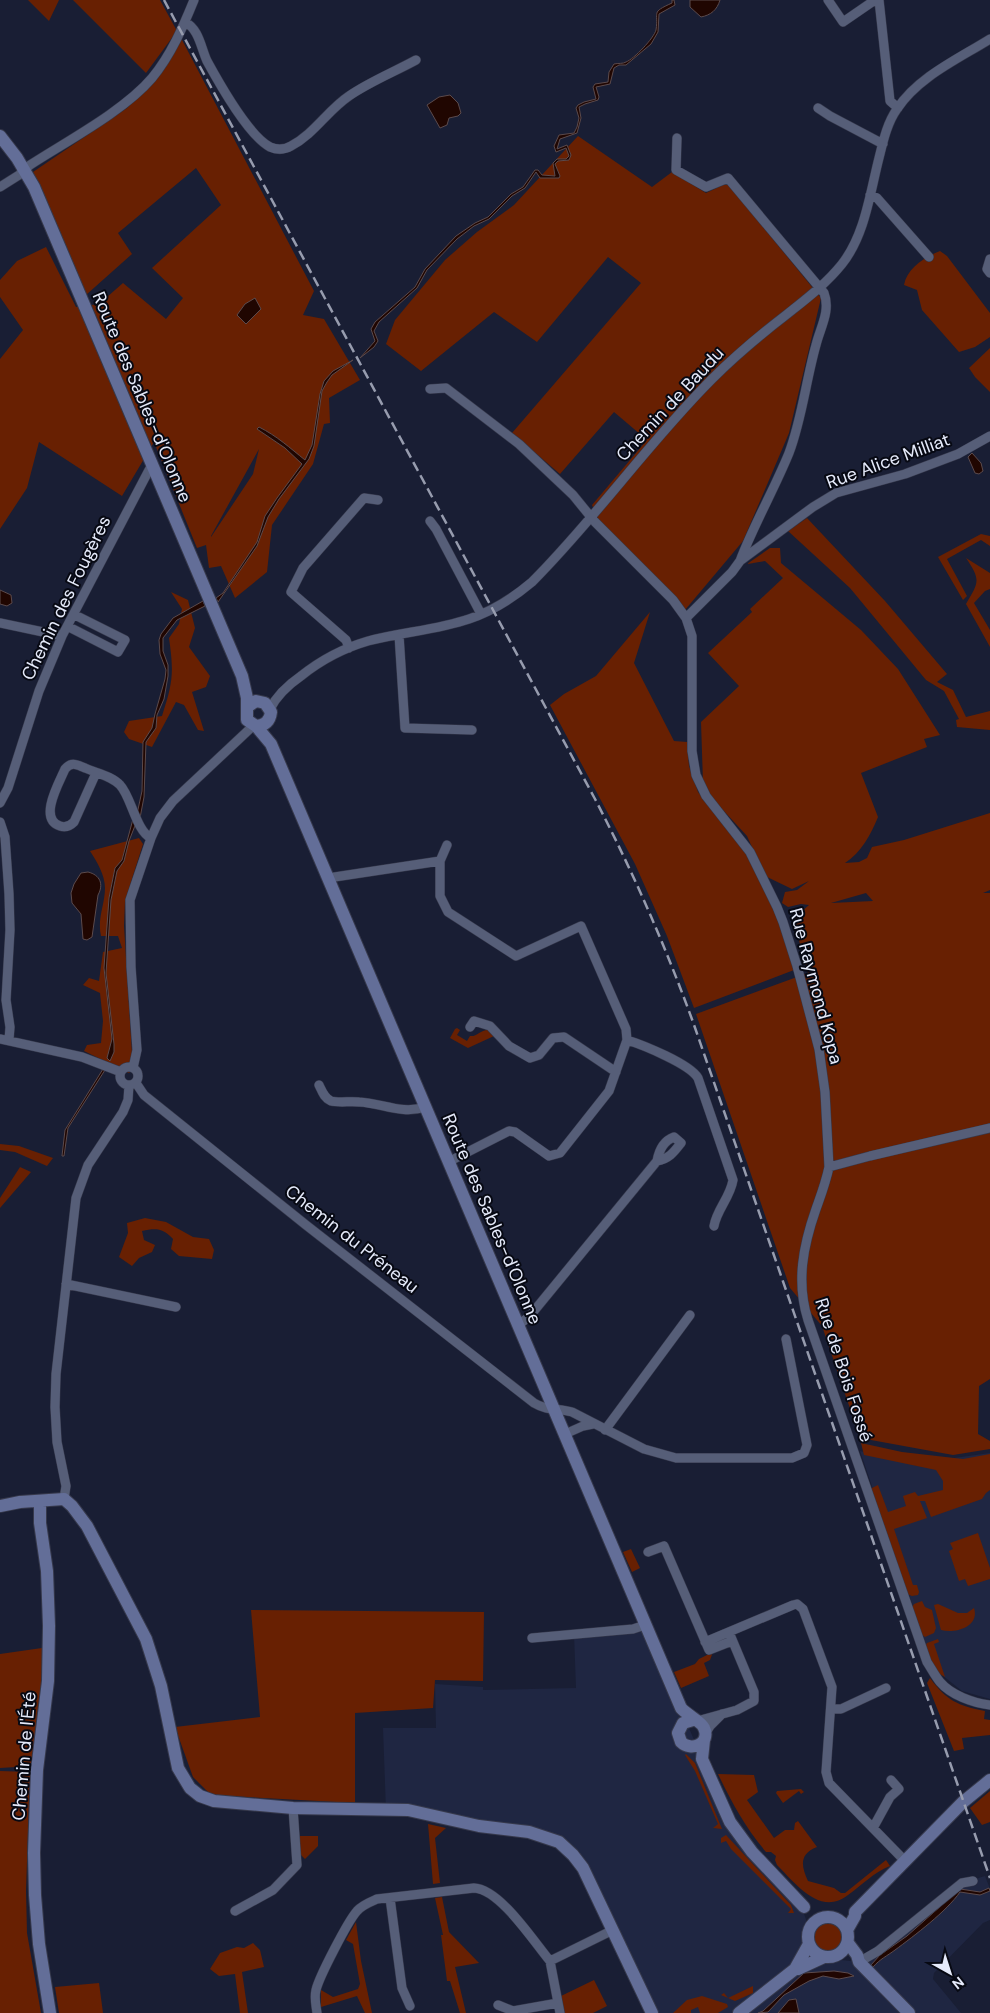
<svg xmlns="http://www.w3.org/2000/svg" width="990" height="2013" font-family="'DM Sans',sans-serif">
<style>
.built{fill:#1f2642}
.green{fill:#682002;fill-rule:evenodd}
.water{fill:#200601;stroke:#5b4a4c}
.lines{fill:none;stroke-linecap:round;stroke-linejoin:round}
.street-casing{stroke:#36394c;stroke-width:10}
.secondary-casing{stroke:#36394c;stroke-width:14}
.street{stroke:#565e78;stroke-width:9}
.secondary{stroke:#636e98;stroke-width:12}
.rail{stroke:#979cae;stroke-width:2.5;stroke-dasharray:10 5;stroke-linecap:butt}
.labels{text-anchor:middle;dominant-baseline:central;stroke-width:4;stroke-linejoin:round;paint-order:stroke}
.street-label{font-size:18px;fill:#e5eafa;stroke:#070913}
</style>
<rect width="100%" height="100%" fill="#191e34"/>
<path class="built" d="M860,1451L918,1466L947,1459L990,1453V1699L962,1691L937,1671L931,1659Z
M645,1625L724,1810L803,1911L809,1928L808,1939L811,1949L815,1953L819,1956L830,1958L836,1956L841,1960L859,1962L962,1883L985,1876L990,1889V1920L983,1923L934,1973L933,1979L961,2013H652L583,1868L553,1839L386,1811L383,1728H436L435,1684L483,1687V1690L576,1688L574,1634Z"/>
<path class="green" d="M28,0H59L49,21Z
M73,0H160L177,31L146,73Z
M181,38L314,291L303,315L324,319L360,380L329,398L330,423L324,424L313,464L272,525L267,572L235,598L221,566L209,568L206,545L197,548L154,442L122,496L39,442L27,488L0,529V359L23,330L0,297V280L17,261L46,247L76,307L99,304L123,283L166,319L183,298L152,268L221,205L196,168L118,233L132,254L86,295L33,172L127,108L153,82ZM259,449L253,474L211,537V536Z
M578,136L652,187L672,172L706,193L727,183L821,298L789,433L743,541L685,610L598,519L592,505L647,440L614,412L560,474L512,433L641,283L608,257L537,342L494,312L421,371L386,344L395,320L445,260L477,232L514,205Z
M940,251L947,256L990,313V337L975,347L959,352L922,310L917,290L904,285C907,268 925,257 940,251Z
M990,348V392L975,377L969,368Z
M807,518L885,601L947,674L937,682L953,690L966,717L990,711V730L957,727L956,720L959,719L944,691L926,680L850,588L788,531Z
M981,534L990,536V546L981,540L947,559L967,596L963,600L938,557Z
M770,548H780L781,563L861,630L898,669L940,735L924,739L927,747L861,773L878,817C871,834 861,853 845,863L859,862L867,858L872,847L904,840L990,813V890L983,893H990V1379L979,1386L978,1434L990,1441V1449L953,1455L860,1438L822,1326L790,1288L696,1014L808,973L793,919L809,905L801,904L788,907L782,903L785,892L797,890L809,881L792,889L765,876L747,836L711,797L703,782L701,722L739,686L708,653L752,612L750,609L783,578L765,561L747,564ZM866,893L873,901L831,903Z
M966,558L990,573V589L985,591L974,603L990,630V647L966,604C979,582 981,580 966,558Z
M171,592L188,600L195,628L189,647L210,676L206,687L192,692L204,731L198,730L184,705L176,702L152,747L129,739L124,732L129,721L162,716C173,682 174,673 169,638L179,624L182,609Z
M650,612L634,663L674,741L687,742L689,766L698,792L742,845L775,911L794,970L694,1008L667,936L635,864L550,705L564,694L596,676Z
M139,838L143,844L125,901L124,926L133,1069L129,1073L84,1051L87,1045L101,1043L103,1021L100,993L83,985L89,978L99,981L103,952L122,948L118,936H101C97,919 105,904 105,888C105,875 97,862 90,851Z
M457,1028L460,1030L457,1035L467,1041L470,1036C477,1037 481,1029 489,1030L494,1036L468,1048L450,1038L455,1029Z
M0,1144L19,1146L53,1158L47,1166L15,1152L0,1150Z
M20,1167L31,1172L0,1208V1198Z
M145,1218L166,1222L193,1237L209,1239L214,1250L212,1259L179,1256L171,1249L173,1239C163,1228 156,1228 142,1231L144,1240L155,1245L152,1252L139,1258L132,1266L119,1257L128,1233L127,1223Z
M861,1443L902,1452L963,1459L990,1454V1490L986,1493L982,1499L931,1517L925,1501H920L927,1518L894,1529L913,1585H917L919,1592L918,1595L912,1596L907,1594L870,1489L878,1485L888,1512L906,1506L903,1496L915,1492L918,1496L943,1490V1481L936,1470L864,1455Z
M978,1533L990,1568V1579L968,1586L965,1579L959,1581L949,1551L953,1549L950,1543Z
M631,1549L640,1568L632,1572L623,1552Z
M922,1601L925,1607L932,1610L936,1628L934,1633L925,1637L921,1634L912,1608L914,1604Z
M938,1604L958,1613H967L974,1608C980,1627 955,1634 941,1630L934,1605Z
M251,1610L484,1612L483,1681L435,1680L433,1708L355,1713V1803L211,1795L193,1777L175,1727L260,1717Z
M938,1639L939,1642L934,1644L945,1677L936,1672L925,1647L927,1643Z
M49,1647L32,1766L0,1768V1654Z
M713,1652L710,1660L704,1663L709,1676L681,1688L674,1672L695,1664L699,1659Z
M930,1678C946,1700 958,1706 985,1711L984,1719L990,1720V1735L962,1738L964,1749L954,1751L927,1683Z
M686,1754L695,1763L722,1829L713,1828L718,1824L695,1771L685,1755Z
M0,1771L30,1772L26,1891L27,1933L41,2013H0Z
M718,1774L754,1775L758,1792L747,1800L774,1838L785,1830H794L795,1823L798,1821L817,1847C799,1854 801,1866 808,1881L834,1888L841,1893H845L886,1860L890,1866C873,1873 862,1885 848,1895C820,1917 795,1883 777,1865L775,1860L776,1856L771,1852H766C745,1827 732,1803 718,1774Z
M801,1789L804,1792L801,1794L799,1791L783,1803L776,1793L777,1791Z
M990,1791V1822L982,1825L970,1808Z
M428,1824L446,1828L435,1838L440,1883L433,1884Z
M726,1835L791,1905L794,1913H788L791,1909L731,1849L726,1841L721,1843V1838Z
M299,1836H318V1846L305,1859L300,1854Z
M442,1897L449,1932L479,1963L455,1967L466,2013H460L450,1981H447L441,1935H443L435,1898Z
M356,1922L361,1961L372,2013H365L357,1996L321,2007V1990L333,1997L358,1989L360,1984L353,1944L346,1940Z
M812 1938a16 16 0 1 1 32 0a16 16 0 1 1-32 0Z
M253,1943L260,1950L264,1967L242,1972L248,2013H240L235,1974L219,1976L210,1969L220,1953L237,1947L244,1948Z
M594,1980L607,2006L593,2013H563L561,1996Z
M99,1983L103,2013H59L55,1987Z
M753,1986V1993L735,2001L721,1995L724,1993L728,1998Z
M702,1996L727,2004L728,2007L718,2013H700L698,2007L691,2010V2013H673L687,2000Z"/>
<path class="water" d="M672,0H674L675,5L659,14L658,32L651,44L626,65H619L614,68L610,84L596,87L599,97L598,100L585,104L579,107L581,118L577,133L560,139L557,149L567,145L571,155L569,160L558,161L555,164L560,176L559,178H540L536,172L525,188L512,196L489,219L474,226L457,239L427,270L417,288L379,322L374,331L378,341L374,347L360,358L375,341L371,329L375,322L415,287L425,269L456,236L475,223L488,217L511,194L523,187L535,170H538L542,175L555,176L553,163L557,159H566L569,156L566,148L556,152L554,146L559,135L574,133L577,127L579,118L576,108L578,105L584,102L596,99L593,87L595,84L608,82L609,72L614,64C618,63 623,64 626,62C634,59 654,38 656,30C659,11 650,13 672,3Z
M690,0H720C717,10 711,15 701,17L690,7Z
M450,95L458,103L461,113L458,116L449,118L447,125L440,128L427,105L439,97Z
M255,298L261,309L246,324L237,315L245,304Z
M353,360L332,375L327,382L322,391L314,446L309,459L279,499L268,517L257,546L218,602L216,598L223,593L257,542L265,516L277,498L302,464L285,448L257,429L259,427C277,436 290,448 305,460L312,445L320,394L324,381L333,371Z
M972,453L981,463L983,471L979,474L975,473L968,457Z
M0,590L11,595L12,603L7,606L0,604Z
M203,601L205,606L177,620L163,638V651L168,665V676L164,699L157,715L156,728L146,742L144,797L140,818L137,814L142,791L143,742L152,728L155,714L165,679L166,670L160,654L159,640L161,634L173,618Z
M133,819L136,823L129,841L124,861L117,871L111,900L106,973L114,1044V1052L110,1061L107,1058L112,1039L104,968L109,898L115,868L122,860Z
M88,872C100,875 104,884 98,895L92,937L87,940L83,939L81,914L72,903L71,893L74,884L81,873Z
M103,1069L105,1070L68,1128L64,1156H62L65,1130Z
M989,1888L990,1891L980,1895L960,1892C947,1911 914,1936 895,1950C887,1956 880,1959 873,1967L871,1965L880,1955L907,1936L960,1889L980,1892Z
M834,1971L848,1973L854,1976L839,1979L823,1976L809,1981L784,1995L768,2012L758,2013L763,2011L804,1973Z
M796,1999L799,2013H778L789,2000Z"/>
<g class="lines">
<g class="street-casing">
<path id="street" d="M828,0L843,22L875,0
M879,0L890,101L898,108
M185,22C199,29 201,48 207,61C219,83 248,135 270,147C277,150 284,150 291,146C314,134 328,110 349,96C369,82 394,72 416,60
M818,108L830,116L883,144
M677,138L676,170L706,187L728,178L824,293C831,311 820,328 816,345C806,380 802,419 789,453C774,490 754,524 740,561
M0,187L19,175L30,165C67,141 124,111 152,78C171,55 183,27 194,0
M870,195L877,198L929,257
M990,259L987,269L990,273
M430,389L446,388L519,444L573,495L595,522L673,600L686,618L692,636V751L696,775L706,796L750,852L777,907L783,922L797,966L819,1049L825,1092L829,1167
M430,521L436,529L481,614
M686,618L732,572L740,561L813,507L836,493L905,474L958,454L990,436
M0,623L62,636
M69,627L118,652L125,640L75,615
M399,635L405,728L472,730
M349,648L346,640L291,592L303,568L364,498L378,500
M270,709C277,695 288,685 301,676C321,660 344,648 368,641C402,632 437,630 469,619C493,611 513,598 532,582C596,518 648,443 712,379C735,356 760,335 786,315C806,299 826,284 842,264C865,235 870,193 879,158C883,142 887,123 897,109C918,77 958,59 990,39
M96,773L74,822C70,826 66,828 60,826C38,819 59,783 65,769C72,761 77,765 85,768C96,773 112,776 120,785C131,796 136,831 151,838
M0,803L8,788L39,691L62,636L149,470L153,468
M0,822L5,837L9,894L10,930L6,1000L10,1027L9,1040
M440,861L447,845
M328,878L440,861V896L448,912L516,956L581,926L626,1029L627,1040L609,1091L560,1153L549,1156L515,1132L509,1131L448,1162
M470,1027L474,1021L490,1026L509,1046L530,1058L539,1055L553,1038L564,1037L616,1072
M0,1039L82,1057L121,1072
M627,1040C643,1045 690,1064 698,1078L733,1180C730,1198 717,1209 714,1226
M120 1076a9 9 0 1 1 18 0a9 9 0 1 1-18 0Z
M133,1068L137,1050L131,967L130,900L151,838L160,818L173,801L254,725
M136,1083L144,1095L306,1225L534,1403C547,1411 558,1408 572,1412L644,1449L676,1458H792L804,1453L807,1445L786,1339
M319,1085C322,1091 324,1098 331,1101C338,1103 351,1101 359,1102C382,1103 402,1115 425,1107
M990,1128L870,1156L829,1167C826,1182 821,1195 816,1209C803,1246 796,1282 808,1320L927,1662C931,1668 935,1676 940,1682C951,1695 973,1703 990,1705
M66,1284L176,1307
M518,1325L529,1317L657,1161C659,1150 663,1141 674,1137L681,1143C674,1152 669,1159 657,1161
M605,1430L690,1315
M565,1434L583,1426L593,1424
M64,1499L66,1486L57,1442L55,1407L56,1374L76,1198L88,1165L123,1112L128,1100L129,1085
M648,1552L664,1546L709,1650L732,1641
M532,1638L633,1629L645,1625
M705,1642L793,1605L797,1604L803,1609L832,1687L826,1772L829,1783L905,1861
M831,1709H841L886,1688
M697,1721L737,1710L754,1701V1692L731,1637
M705,1734L710,1726L722,1714
M873,1828L890,1797L899,1789L891,1780
M390,1898L402,1988L410,2006
M235,1911L273,1890L297,1865L293,1808
M550,1961L560,2013
M859,1962L878,1951L962,1883L973,1881
M498,2005L513,2011L558,2003
M317,2013C316,2005 314,1998 316,1990C319,1977 348,1921 357,1911C362,1905 370,1902 377,1899L474,1888C500,1889 534,1942 550,1961L613,1930"/>
</g>
<g class="secondary-casing">
<path id="secondary" d="M0,136L17,158L34,187L242,676L247,698V720L256,726C265,726 270,721 271,712L265,703L256,701L247,707
M256,726L271,744L681,1708C687,1715 702,1722 704,1728C711,1744 691,1752 681,1742L678,1733L683,1723L693,1720
M40,1501V1523L47,1571L49,1626L48,1681L37,1770L34,1853L35,1895L39,1944L50,2013
M0,1506L20,1502L64,1499L72,1506L87,1526L146,1639L161,1686L178,1768L190,1788L200,1796L214,1801L293,1808L408,1810L479,1826L529,1832L559,1842L573,1855L583,1868L652,2013
M704,1740L702,1759L730,1822L752,1852L804,1907
M808 1937a20 20 0 1 1 40 0a20 20 0 1 1-40 0Z
M847,1930L855,1916V1912L963,1802L990,1780
M848,1943L857,1955L859,1962L909,2013
M795,1969H798L824,1957
M739,2013L795,1969L809,1944"/>
</g>
<use href="#street" class="street"/>
<use href="#secondary" class="secondary"/>
<path class="rail" d="M164,0L595,799C633,872 665,945 693,1022L990,1878"/>
</g>
<g class="labels">
<g class="street-label">
<text transform="translate(142 397) rotate(67)">Route des Sables-d'Olonne</text>
<text transform="translate(670 404) rotate(-47)">Chemin de Baudu</text>
<text transform="translate(888 461) rotate(-20)">Rue Alice Milliat</text>
<text transform="translate(66 598) rotate(-64)">Chemin des Fougères</text>
<text transform="translate(816 986) rotate(75)">Rue Raymond Kopa</text>
<text transform="translate(492 1219) rotate(67)">Route des Sables-d'Olonne</text>
<text transform="translate(352 1239) rotate(38)">Chemin du Préneau</text>
<text transform="translate(844 1370) rotate(72)">Rue de Bois Fossé</text>
<text transform="translate(24 1756) rotate(-85)">Chemin de l'Été</text>
</g>
</g>
<g transform="translate(950 1973) rotate(141)" stroke="#070913" stroke-width="4" paint-order="stroke">
<path d="M0-4L9 19L0 12L-9 19Z" fill="#e5eafa"/>
<text y="-8" font-size="14" font-weight="bold" text-anchor="middle" fill="#e5eafa">N</text>
</g>
</svg>
